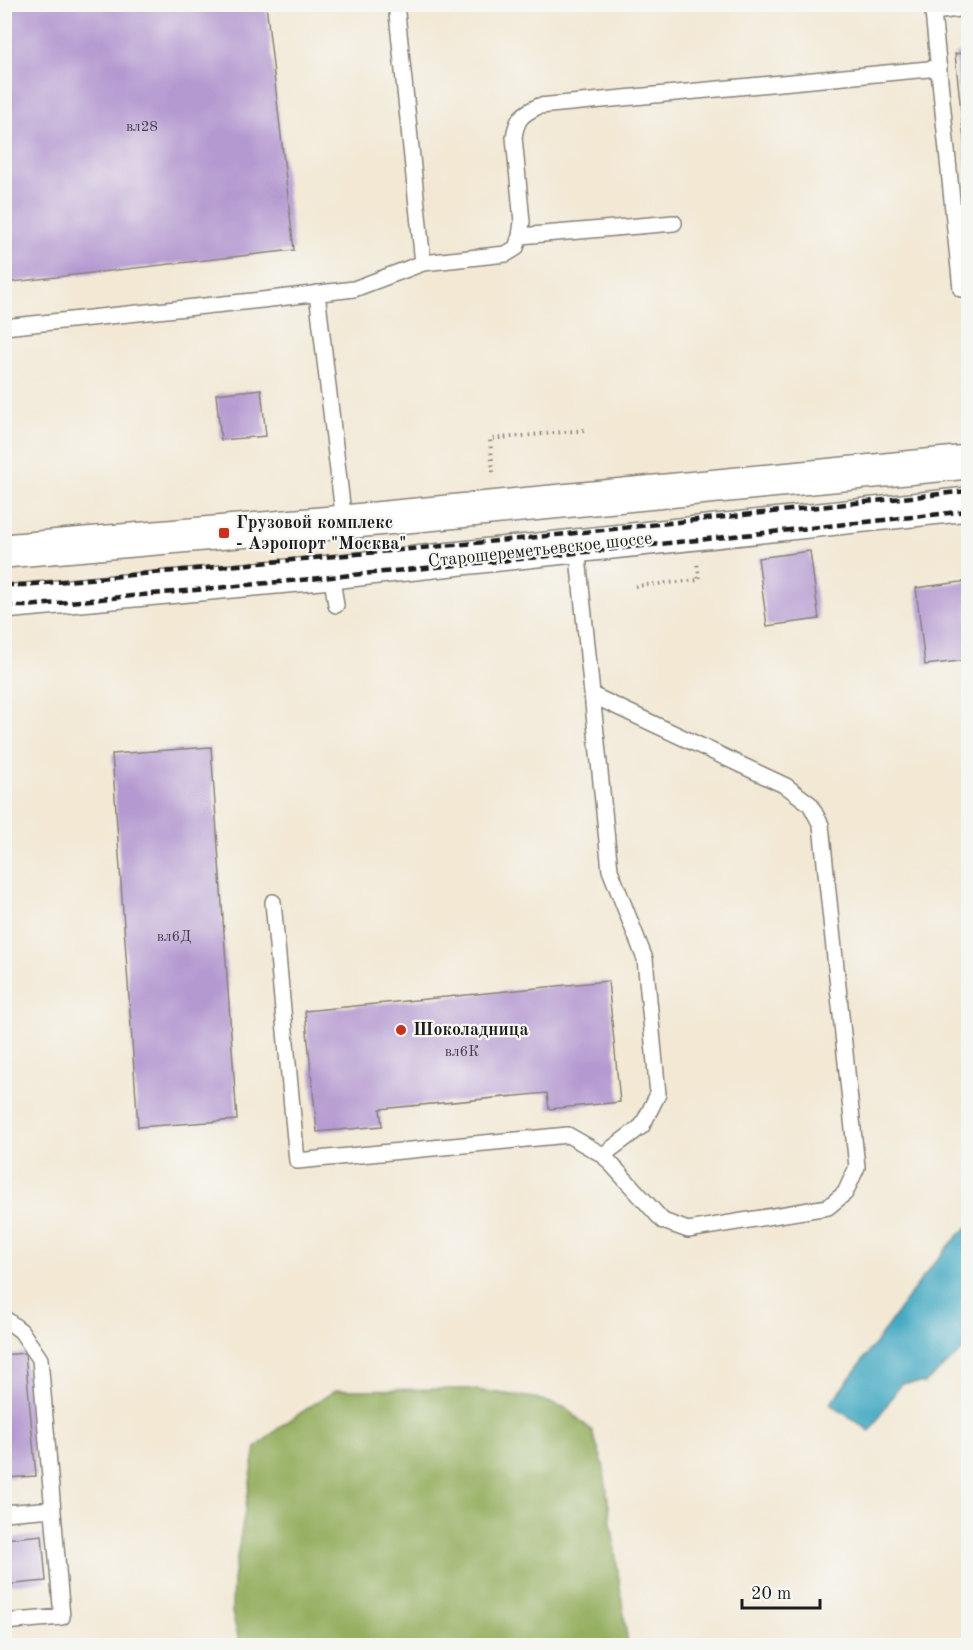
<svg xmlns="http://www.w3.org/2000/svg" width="973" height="1650" font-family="'Old Standard TT',serif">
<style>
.forest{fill:#95af61;stroke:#58663e;stroke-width:1.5}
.water{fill:#42a9c2;stroke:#2f626f;stroke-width:1.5}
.building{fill:#b499d0}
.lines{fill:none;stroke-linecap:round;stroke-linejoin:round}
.service-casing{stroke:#878278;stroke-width:18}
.primary-casing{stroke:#878278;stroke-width:36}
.path{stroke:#878278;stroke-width:4;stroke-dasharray:1.5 4.5;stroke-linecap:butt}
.service{stroke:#fff;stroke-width:15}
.primary{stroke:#fff;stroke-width:33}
.rail{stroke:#1c1c1c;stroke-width:4.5;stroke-dasharray:9 4.5;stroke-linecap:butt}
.poi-dot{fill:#c8321e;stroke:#f6f6f2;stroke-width:2}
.labels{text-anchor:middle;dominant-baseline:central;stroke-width:4.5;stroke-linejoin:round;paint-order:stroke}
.number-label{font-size:15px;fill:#423b49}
.poi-label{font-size:18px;font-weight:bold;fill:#1c1c1c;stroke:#f6f6f2;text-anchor:start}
.street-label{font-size:18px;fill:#1c1c1c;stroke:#f6f6f2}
</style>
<rect width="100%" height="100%" fill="#f6f6f2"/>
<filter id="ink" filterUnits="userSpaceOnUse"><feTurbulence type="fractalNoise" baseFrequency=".0167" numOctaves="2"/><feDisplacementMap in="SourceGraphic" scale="12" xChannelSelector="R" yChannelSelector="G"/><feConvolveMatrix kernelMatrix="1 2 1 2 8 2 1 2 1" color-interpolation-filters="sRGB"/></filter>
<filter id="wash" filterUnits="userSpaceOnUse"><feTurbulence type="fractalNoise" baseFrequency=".008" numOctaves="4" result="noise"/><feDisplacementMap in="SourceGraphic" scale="24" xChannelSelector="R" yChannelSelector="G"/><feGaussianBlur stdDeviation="1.35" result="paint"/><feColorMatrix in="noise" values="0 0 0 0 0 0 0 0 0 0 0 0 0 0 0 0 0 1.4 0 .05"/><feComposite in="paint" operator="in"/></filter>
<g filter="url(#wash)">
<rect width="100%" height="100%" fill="#f2e8d4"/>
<path class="forest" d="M469,1389L535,1398L566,1408L592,1431L603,1464L628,1645H240L232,1612L233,1580L256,1448L282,1425L336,1390Z"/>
<path class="water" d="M968,1226V1346L925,1383H901L870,1431L830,1404C846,1383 862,1362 877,1341C905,1301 933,1260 968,1226Z"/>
<g id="blocks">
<path class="building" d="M4,4H266L294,250L4,283Z
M968,52V169H967L955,54Z
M261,389L266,436L221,440L216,394Z
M810,551L819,619L767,626L758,558Z
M968,581V660L925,665L916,588Z
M211,747L237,1120L138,1127L112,754Z
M608,981L620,1102L549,1109L547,1093L380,1109L382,1126L317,1132L305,1011Z
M25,1353L36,1476L4,1478V1355Z
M42,1535L46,1581L4,1585V1539Z"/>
</g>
</g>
<g filter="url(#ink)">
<use href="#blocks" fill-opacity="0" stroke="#878278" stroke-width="1.5"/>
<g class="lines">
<g class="service-casing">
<path id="service" d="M396,4L423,263
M520,236L674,223
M961,289L933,12L968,8
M317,293L344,522
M4,327L262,300L354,289L423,263L506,254L516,248L520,236L522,222L514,137C517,118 522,114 539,106L939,68
M577,547L610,870L645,959L658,1094L642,1126L603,1155
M331,572L336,605
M273,902L297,1161L568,1135L603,1155L663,1221L688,1230L828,1207L845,1193L857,1167L821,825L810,804L786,786L592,695
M4,1318L21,1331L40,1359L62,1617L4,1622
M4,1513L53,1509"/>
</g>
<g class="primary-casing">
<path id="primary" d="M4,551L344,522L968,462
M4,602L331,572L968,504"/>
</g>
<path class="path" d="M493,472L490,439L586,430
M635,586L699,580L697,561"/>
<use href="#service" class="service"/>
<use href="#primary" class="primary"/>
<path class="rail" d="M4,585H24L519,539L968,491
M4,606H27L520,559L968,511"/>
</g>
</g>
<g class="poi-dot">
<rect x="218" y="527" width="12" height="12" rx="3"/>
<circle cx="401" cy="1030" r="6"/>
</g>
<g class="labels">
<g class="number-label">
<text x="142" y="127">вл28</text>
<text x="174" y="937">вл6Д</text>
<text x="462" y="1052">вл6К</text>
</g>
<g class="poi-label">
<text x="236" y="523">Грузовой комплекс<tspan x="236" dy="21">- Аэропорт "Москва"</tspan></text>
<text x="413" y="1030">Шоколадница</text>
</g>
<g class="street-label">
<text transform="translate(540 550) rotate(-6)">Старошереметьевское шоссе</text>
</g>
</g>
<rect width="973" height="1650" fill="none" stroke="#f6f6f2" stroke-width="24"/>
<path d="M742 1599v9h78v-9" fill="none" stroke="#1c1c1c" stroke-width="3"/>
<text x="751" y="1599" font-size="18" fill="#1c1c1c" stroke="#f6f6f2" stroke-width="4.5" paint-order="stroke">20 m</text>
</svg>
